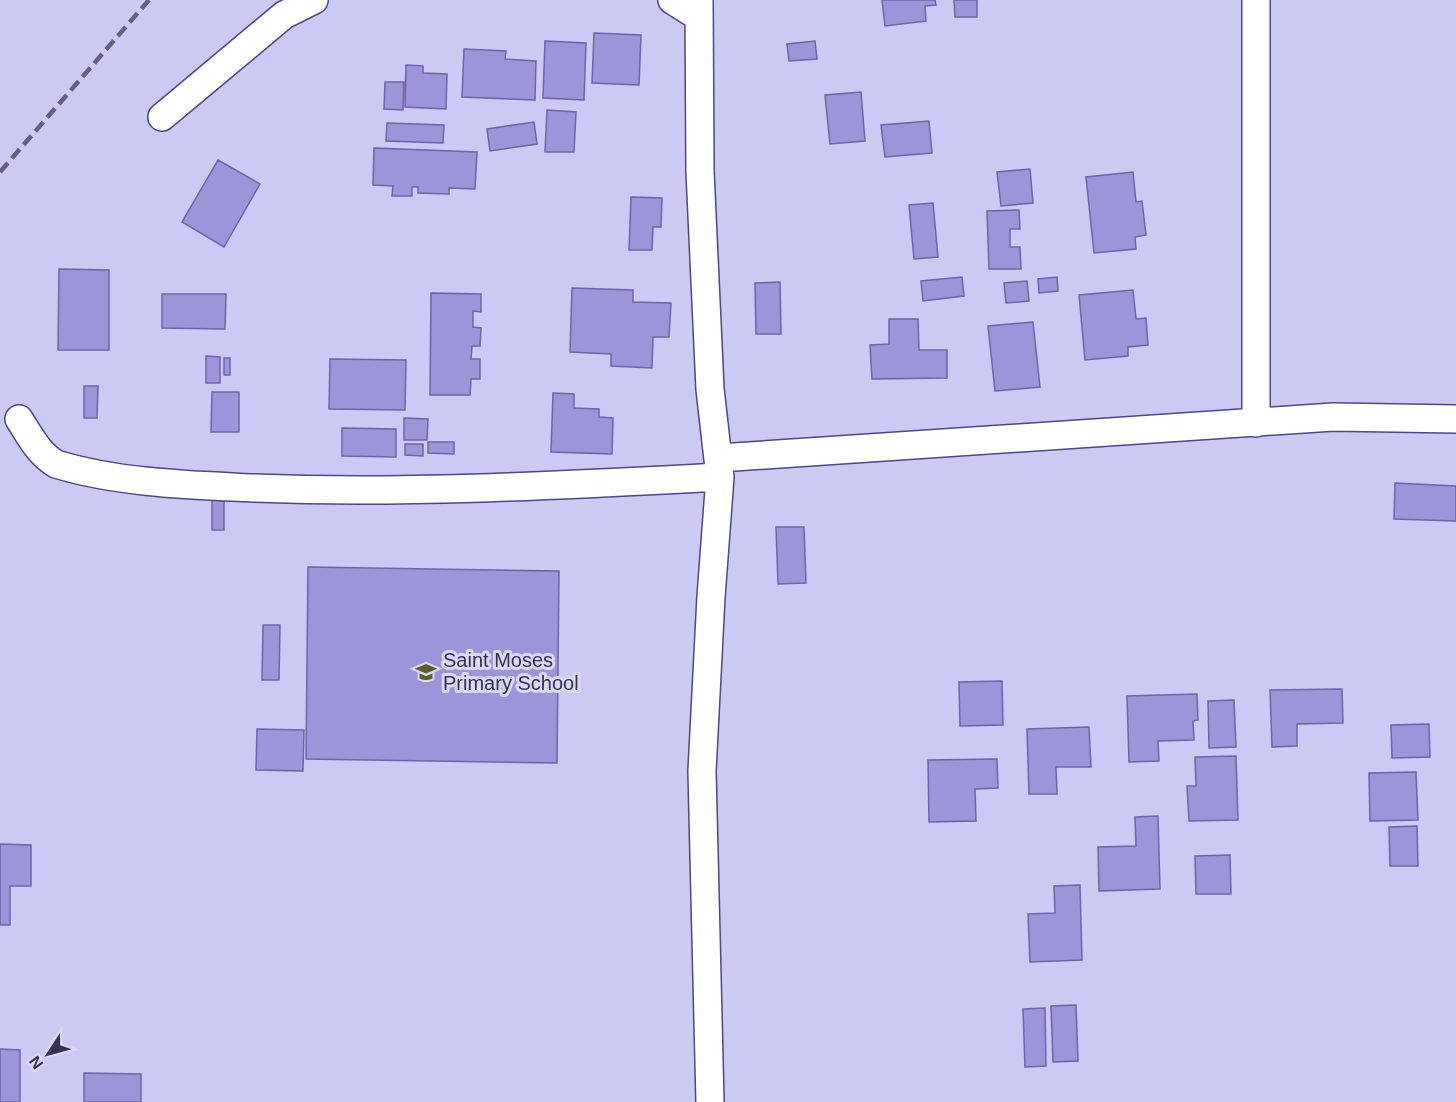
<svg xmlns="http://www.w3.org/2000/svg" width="1456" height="1102" font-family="Arial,sans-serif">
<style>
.building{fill:#9c95d9;stroke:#6d65a5;stroke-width:1.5}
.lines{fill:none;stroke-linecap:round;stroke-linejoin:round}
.minor-casing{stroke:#4f4683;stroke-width:30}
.minor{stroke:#fff;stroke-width:27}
.rail{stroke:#636082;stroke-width:4.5;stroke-dasharray:12 6;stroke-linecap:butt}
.labels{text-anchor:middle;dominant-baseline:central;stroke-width:6;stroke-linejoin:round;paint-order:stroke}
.poi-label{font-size:20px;fill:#35324f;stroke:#dad8f5;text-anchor:start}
</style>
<rect width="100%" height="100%" fill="#ccc9f4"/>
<path class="building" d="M882,0H935L936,5L925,6L926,21L885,26Z
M954,0H977V17H955Z
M594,33L641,35L639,85L592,83Z
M545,41L586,43L584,100L543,98Z
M815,41L817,59L789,61L787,44Z
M464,49L506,51L505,59L536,61L535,100L462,97Z
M406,65L423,66V73L447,74L446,109L405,107Z
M385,82H404L403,110L384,109Z
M861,92L865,141L830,144L825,95Z
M547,110L576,112L574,152H545Z
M929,121L932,153L885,157L881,125Z
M534,122L537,144L490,151L487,129Z
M387,123L444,125L443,143L386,141Z
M374,148L477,152L475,189L449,188V194L418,193V187H412V196H392L393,186L373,185Z
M218,160L260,184L224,247L182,222Z
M1030,169L1033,203L1001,206L997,172Z
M1133,172L1136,202L1142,201L1146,235L1135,237L1136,249L1094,253L1086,177Z
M631,197L662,198L661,227H653L652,250H629Z
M933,203L938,257L914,259L909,205Z
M1019,210L1020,229H1010V247H1020L1021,269H989L987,211Z
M59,269L109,270V350H58Z
M962,277L964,296L923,301L921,281Z
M1057,277L1058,291L1039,293L1038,279Z
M1027,281L1029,301L1006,303L1004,283Z
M780,282L781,334H756L755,283Z
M572,288L633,290V302L671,303L669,337H653L652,368L611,366V354L570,352Z
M1133,290L1136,319L1146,318L1148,345L1128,347V356L1085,360L1079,295Z
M431,293L481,294V312L473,311V327L481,328L480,346H472L471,359H480V379H471L470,395H430Z
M162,294H226L225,329L162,328Z
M889,319H918L919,350H947V378L872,379L870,345L889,344Z
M1033,322L1040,387L995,391L988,326Z
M206,356L220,357V383H206Z
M224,358H230V375H224Z
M330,359L406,360L405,410L329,409Z
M84,386H98L97,418H84Z
M212,392H239V432H211Z
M553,393L574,394V408L599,409V417L613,418L612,454L551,452Z
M404,418L428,419L427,440H404Z
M342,428L396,429V457L342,456Z
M428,442H454V454L428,453Z
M405,444H423V456L405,455Z
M1395,483L1456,486V521L1394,519Z
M212,499H224V530H212Z
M776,527H804L806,583L778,584Z
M308,567L559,571L557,763L306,759Z
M263,625H280L279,680H262Z
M1002,681L1003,725L960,726L959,682Z
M1342,689L1343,723L1297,724V746L1272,747L1270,690Z
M1197,694L1198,720L1193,721L1194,740L1158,741L1159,761L1129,762L1127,696Z
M1234,700L1236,747L1209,748L1208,701Z
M1429,724L1430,757L1392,758L1391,725Z
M1089,727L1091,767H1056L1057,794H1029L1027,729Z
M257,729L304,730L303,771L256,770Z
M1236,756L1238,820L1189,821L1187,786H1196L1195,757Z
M997,759L998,788L975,789L976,821L929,822L928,760Z
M1416,772L1418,820L1370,821L1369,773Z
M1158,816L1160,889L1099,891L1098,847L1136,846L1135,817Z
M1417,826L1418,866H1390L1389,827Z
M0,844L31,845V886H10V925H0Z
M1230,855L1231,894H1196L1195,856Z
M1080,885L1082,960L1030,962L1028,914L1055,913L1054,886Z
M1076,1005L1078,1061L1053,1062L1051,1006Z
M1045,1008L1046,1066L1025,1067L1023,1009Z
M0,1049L20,1050V1102H0Z
M84,1073L141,1074V1102H84Z"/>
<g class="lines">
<g class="minor-casing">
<path id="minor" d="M672,0L699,17
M699,0L700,171L710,389L720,477L711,597L702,771L710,1102
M1256,0V423
M162,117L284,15L314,0
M19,419C30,436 38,453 56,464C118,483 189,485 253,488C409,494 565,485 720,477
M719,458L1333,417L1456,419"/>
</g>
<use href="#minor" class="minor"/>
<path class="rail" d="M0,172L149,0"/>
</g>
<defs>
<g id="school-bare" transform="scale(1.62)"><path d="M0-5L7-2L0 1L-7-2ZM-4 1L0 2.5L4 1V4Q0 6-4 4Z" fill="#5d5d29" stroke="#dad8f5" stroke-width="2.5" paint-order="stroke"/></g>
</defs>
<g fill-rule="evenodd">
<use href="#school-bare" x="426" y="672"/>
</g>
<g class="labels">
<g class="poi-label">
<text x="443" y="660">Saint Moses<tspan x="443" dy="23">Primary School</tspan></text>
</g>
</g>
<g transform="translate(48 1054) rotate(234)" stroke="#dad8f5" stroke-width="4.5" paint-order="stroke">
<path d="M0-4.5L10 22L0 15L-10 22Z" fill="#35324f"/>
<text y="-9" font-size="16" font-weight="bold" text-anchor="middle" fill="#35324f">N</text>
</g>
</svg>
